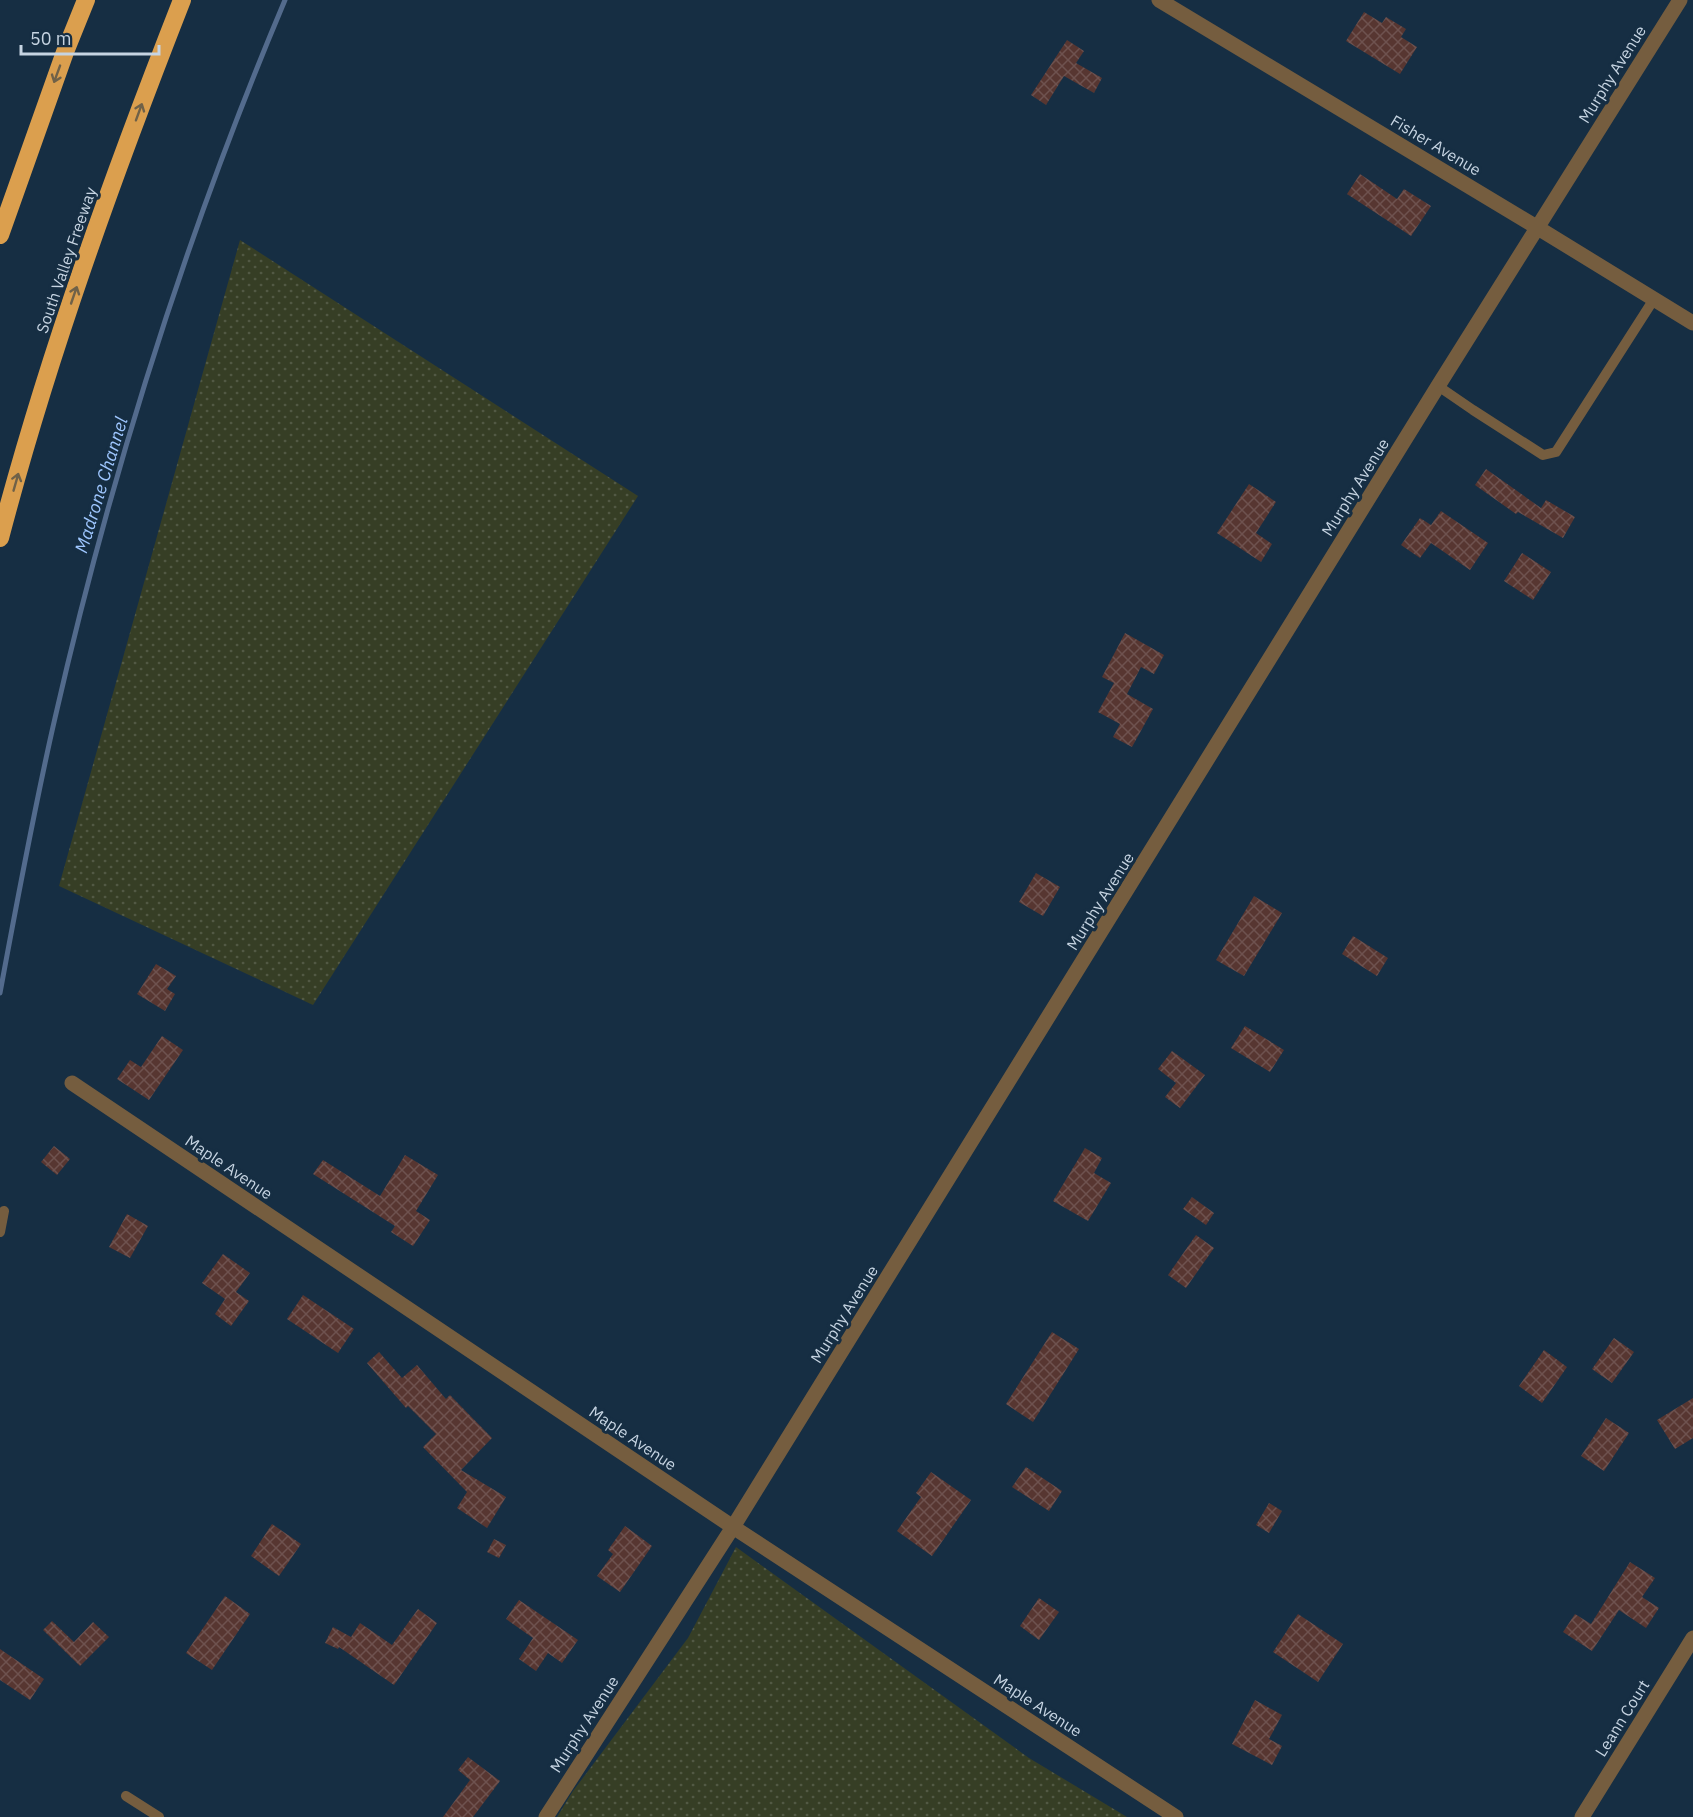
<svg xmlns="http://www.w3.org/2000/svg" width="1693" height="1817" font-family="'IBM Plex Sans',sans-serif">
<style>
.grass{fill:url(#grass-dots)}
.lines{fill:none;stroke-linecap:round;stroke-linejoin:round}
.stream{stroke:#536b8d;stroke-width:5}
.building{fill:url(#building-cross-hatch)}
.lane{stroke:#755d3f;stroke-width:10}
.street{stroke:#755d3f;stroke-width:15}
.highway{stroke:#db9f4e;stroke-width:18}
.oneway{stroke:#6f6148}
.labels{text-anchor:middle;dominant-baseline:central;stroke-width:6;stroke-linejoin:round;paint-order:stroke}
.street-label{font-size:16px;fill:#c6d4e2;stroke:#162e43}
.water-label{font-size:18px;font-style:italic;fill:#9ec6fe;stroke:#162e43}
</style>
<defs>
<pattern id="grass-dots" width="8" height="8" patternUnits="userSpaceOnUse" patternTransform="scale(1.5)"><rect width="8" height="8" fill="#363e25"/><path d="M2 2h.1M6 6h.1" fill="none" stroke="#525944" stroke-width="1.8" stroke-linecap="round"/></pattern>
<pattern id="building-cross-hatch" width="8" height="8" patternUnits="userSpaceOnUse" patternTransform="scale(1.5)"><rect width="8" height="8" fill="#573631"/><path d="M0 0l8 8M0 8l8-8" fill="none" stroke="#6e524f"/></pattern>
</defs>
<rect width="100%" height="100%" fill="#162e43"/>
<path class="grass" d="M240,240L638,496L313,1005L59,886Z
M736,1547L1029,1758L1127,1817H557L573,1791L688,1638Z"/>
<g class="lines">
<path class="stream" d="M0,993C17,901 34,809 55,718C111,473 187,232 285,0"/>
</g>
<path class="building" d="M1364,12L1382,23L1386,17L1406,29L1401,37L1417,47L1400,74L1346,41Z
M1067,40L1084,51L1076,63L1102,78L1094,93L1064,76L1046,105L1031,95Z
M1360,174L1397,199L1404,189L1431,206L1411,236L1347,194Z
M1486,469L1541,508L1546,500L1575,517L1563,538L1518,512L1516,514L1475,485Z
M1249,484L1276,502L1256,533L1272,544L1261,562L1217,533Z
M1441,511L1488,543L1470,570L1431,543L1420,558L1401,545L1420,518L1431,525Z
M1522,553L1551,572L1533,600L1504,581Z
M1125,633L1164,655L1154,674L1141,667L1127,694L1153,709L1132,747L1113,737L1120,724L1098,712L1114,683L1102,677Z
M1036,873L1060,887L1043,916L1019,902Z
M1254,896L1282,913L1244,976L1216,960Z
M1353,936L1388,958L1377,976L1342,954Z
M156,964L176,976L167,989L175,994L165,1011L137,994Z
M1245,1026L1284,1050L1270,1072L1231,1048Z
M162,1036L183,1050L149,1100L117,1079L130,1060L141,1067Z
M1172,1051L1205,1075L1180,1108L1165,1097L1176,1083L1158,1069Z
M54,1146L70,1159L57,1175L41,1162Z
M1085,1148L1102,1158L1094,1173L1111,1183L1088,1221L1053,1201Z
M405,1155L438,1175L416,1211L430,1220L413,1246L391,1232L395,1226L313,1174L323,1160L380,1196Z
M1192,1197L1214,1213L1206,1225L1183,1209Z
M127,1214L148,1226L130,1258L109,1247Z
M1196,1235L1214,1248L1186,1288L1168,1275Z
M223,1254L250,1273L236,1292L249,1301L231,1326L215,1314L225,1299L202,1283Z
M303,1295L354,1329L338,1353L287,1319Z
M1052,1332L1079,1349L1033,1422L1006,1404Z
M1614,1338L1634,1352L1612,1383L1592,1369Z
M1544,1350L1567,1367L1542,1403L1519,1386Z
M379,1352L402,1378L417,1365L446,1399L450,1395L492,1438L461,1470L506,1497L487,1528L457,1508L467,1492L423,1447L436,1434L408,1406L406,1408L367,1363Z
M1693,1398V1438L1675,1449L1657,1420Z
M1606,1418L1629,1433L1604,1471L1581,1456Z
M1026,1467L1062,1491L1049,1511L1012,1487Z
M931,1472L971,1500L932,1556L897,1531L921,1497L916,1493Z
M1269,1503L1282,1511L1269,1533L1256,1525Z
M272,1524L301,1544L279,1576L251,1556Z
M625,1526L652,1546L620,1592L597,1576L613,1554L608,1550Z
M494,1539L506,1545L499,1558L487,1552Z
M1630,1562L1655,1578L1642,1597L1659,1608L1646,1628L1619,1610L1592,1651L1563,1632L1575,1614L1591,1624Z
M225,1596L250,1614L212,1670L186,1653Z
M1039,1598L1059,1612L1039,1640L1020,1626Z
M519,1600L578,1640L562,1663L548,1653L536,1671L519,1659L533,1638L506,1619Z
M418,1609L437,1623L394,1685L339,1647L338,1649L325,1643L333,1627L351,1637L360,1623L392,1645Z
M1298,1614L1343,1644L1318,1682L1273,1652Z
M52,1621L74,1642L93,1622L109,1637L80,1666L43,1630Z
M0,1649L44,1679L30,1700L0,1680Z
M1255,1700L1282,1715L1269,1739L1282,1746L1272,1765L1232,1744Z
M468,1757L500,1781L473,1817H443L470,1780L458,1770Z"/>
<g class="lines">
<path class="lane" d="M1438,386L1473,410L1543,455L1556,452L1654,299
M0,1232L4,1211
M126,1796L159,1817"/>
<path class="street" d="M1159,0L1538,228L1693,323
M72,1083L733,1527L1176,1817
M546,1817L733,1527L1438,386L1680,0
M1582,1817L1693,1638"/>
<path class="highway" d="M0,235L65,52L86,0
M0,538C48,355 113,176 182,0"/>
</g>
<defs><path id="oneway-shaft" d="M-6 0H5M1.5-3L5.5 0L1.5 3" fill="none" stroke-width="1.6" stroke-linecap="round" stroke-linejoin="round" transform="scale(1.5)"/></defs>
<g class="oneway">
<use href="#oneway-shaft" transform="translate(57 74) rotate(110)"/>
<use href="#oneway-shaft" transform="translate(139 112) rotate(-70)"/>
<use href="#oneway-shaft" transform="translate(74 295) rotate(-71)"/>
<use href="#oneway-shaft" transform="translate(16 482) rotate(-74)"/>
</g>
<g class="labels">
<g class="street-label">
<text transform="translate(1612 74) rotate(-58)">Murphy Avenue</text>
<text transform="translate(1436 145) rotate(31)">Fisher Avenue</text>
<text transform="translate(66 260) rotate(-71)">South Valley Freeway</text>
<text transform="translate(1355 487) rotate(-58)">Murphy Avenue</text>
<text transform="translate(1100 901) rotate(-58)">Murphy Avenue</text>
<text transform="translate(229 1167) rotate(34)">Maple Avenue</text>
<text transform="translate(844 1314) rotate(-58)">Murphy Avenue</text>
<text transform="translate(633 1438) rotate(34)">Maple Avenue</text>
<text transform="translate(1038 1705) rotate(33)">Maple Avenue</text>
<text transform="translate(1622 1718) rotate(-58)">Leann Court</text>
<text transform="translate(584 1724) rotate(-57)">Murphy Avenue</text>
</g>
<g class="water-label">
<text transform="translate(101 485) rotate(-73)">Madrone Channel</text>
</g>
</g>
<path d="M21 45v9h138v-9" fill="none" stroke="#c6d4e2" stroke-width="3"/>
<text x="30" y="45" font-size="18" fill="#c6d4e2" stroke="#162e43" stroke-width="4.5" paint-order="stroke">50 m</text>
</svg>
